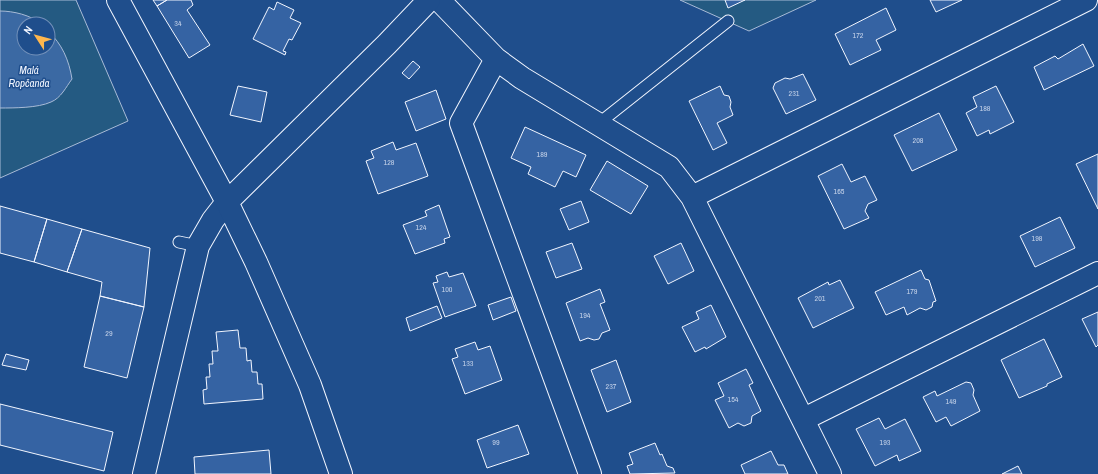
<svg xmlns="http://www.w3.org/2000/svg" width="1098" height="474" font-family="'Archivo Narrow',sans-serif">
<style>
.green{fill:#245a82;stroke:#a8bbd7;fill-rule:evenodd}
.water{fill:#3b69a3;stroke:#a8bbd7}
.building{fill:#3563a3;stroke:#f2f6ff}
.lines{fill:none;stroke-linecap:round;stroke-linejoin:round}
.lane-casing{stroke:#f2f6ff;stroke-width:13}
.street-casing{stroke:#f2f6ff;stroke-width:24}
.secondary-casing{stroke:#f2f6ff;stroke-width:24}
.lane{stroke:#1f4e8c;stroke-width:11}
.street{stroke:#1f4e8c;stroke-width:22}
.secondary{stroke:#1f4e8c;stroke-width:22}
.labels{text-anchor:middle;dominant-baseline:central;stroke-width:3;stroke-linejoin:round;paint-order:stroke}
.number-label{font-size:8px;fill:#c3d1e8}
.water-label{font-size:11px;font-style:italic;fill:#f2f6ff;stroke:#1f4e8c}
</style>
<rect width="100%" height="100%" fill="#1f4e8c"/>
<path class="green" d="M0,0H76L128,121L0,178ZM24,24H48V48H24Z
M680,0H816L749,31Z"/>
<path class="water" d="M0,11C13,11 31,15 41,24H24V48H48V31C62,44 69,60 72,79C66,87 61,98 51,102C38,108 14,108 0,108Z"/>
<path class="building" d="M153,0H167L157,6Z
M167,0H191L193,5L187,10L210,45L189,58L157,6Z
M725,0H745L728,8Z
M930,0H962L936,12Z
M277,2L294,10L290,18L301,23L292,40L289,39L283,51L286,52L285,55L253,39L269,7L274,10Z
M886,8L896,30L876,40L881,50L850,65L835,34Z
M1083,44L1094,66L1044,90L1034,67L1055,56L1058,59Z
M413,61L420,67L409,79L402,73Z
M803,74L816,100L786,114L773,88L775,83L785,78L790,79Z
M238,86L267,92L261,122L230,115Z
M720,86L724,95L729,96L731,102L730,107L733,115L717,123L727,143L713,150L689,101Z
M996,86L1014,122L990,134L989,130L977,136L966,113L977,107L973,97Z
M436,90L446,119L416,131L405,102Z
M939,113L957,150L912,171L894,135Z
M525,127L586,155L576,177L563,171L555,187L528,174L531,167L511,158Z
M393,142L396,150L416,143L428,176L378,194L366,161L374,158L371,151Z
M1098,154V209L1076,164Z
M607,161L648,186L631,214L590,190Z
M842,164L851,182L865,176L877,200L868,204L865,211L869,218L844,229L818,176Z
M581,201L589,222L569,230L560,209Z
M439,205L450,237L444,239L445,243L415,254L403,225L427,216L425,211Z
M0,206L47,219L34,262L0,253Z
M1060,217L1075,248L1035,267L1020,236Z
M47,219L82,229L67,272L34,262Z
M82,229L150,248L144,307L100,296L102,282L67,272Z
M572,243L582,269L556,278L546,252Z
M681,243L694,271L668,284L654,256Z
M921,270L925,279L929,280L936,301L933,302L932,307L926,310L920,308L907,315L904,307L886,315L875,292Z
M447,272L449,277L463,273L476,306L445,317L433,283L438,282L436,276Z
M840,280L854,308L813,328L798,298L828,282L829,285Z
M600,289L605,302L600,304L610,330L602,333L599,339L594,340L588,338L580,341L566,303Z
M100,296L144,307L127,378L84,367Z
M511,297L516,311L493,320L488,305Z
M711,305L726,337L706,349L705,347L695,352L682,327L699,319L696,312Z
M437,306L442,318L410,331L406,318Z
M1098,312V345L1096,347L1082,319Z
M238,330L240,348H246L247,361L251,360L252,372H257L258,384H262L263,399L204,404L203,390L207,389L206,377H210L209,364H213L212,351H218L216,332Z
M1044,339L1062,377L1047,384V386L1019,398L1001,360Z
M475,342L478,350L490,346L502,380L465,394L452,359L458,357L455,349Z
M6,354L29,360L26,370L2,365Z
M616,360L631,402L607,412L591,370Z
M746,369L753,383L749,385L761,411L752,416L751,423L744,426L738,423L729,428L715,400L724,396L718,383Z
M966,382L971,383L974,390L973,395L980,411L951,426L946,417L936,422L923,397L935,391L937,396Z
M0,404L113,432L104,471L0,445Z
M879,418L885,429L905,419L921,451L899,461L897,455L875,466L856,429Z
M518,425L529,454L487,468L477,440Z
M655,443L660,455L662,454L667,466L673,468L675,473L630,474L627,466L633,464L629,453Z
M269,450L271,474H195L194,457Z
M771,451L778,465H784L788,474H745L741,465Z
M1018,466L1022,474H1002Z"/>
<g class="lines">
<g class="lane-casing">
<path id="lane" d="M598,124L728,21
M179,242L198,246"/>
</g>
<g class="street-casing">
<path id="street" d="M439,0L496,59L522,78L669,167L692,197L830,474
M496,59L461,123L590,474
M692,197L1086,0
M804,419L1098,273
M144,474L198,246L213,220L227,202"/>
</g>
<g class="secondary-casing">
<path id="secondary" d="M118,0L227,202L256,262L310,385L341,474
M227,202L387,44L429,0"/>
</g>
<use href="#lane" class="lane"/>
<use href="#street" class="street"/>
<use href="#secondary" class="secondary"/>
</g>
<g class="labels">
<g class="number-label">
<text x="178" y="23">34</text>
<text x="858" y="35">172</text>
<text x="794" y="93">231</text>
<text x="985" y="108">188</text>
<text x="918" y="140">208</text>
<text x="542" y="154">189</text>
<text x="389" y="162">128</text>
<text x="839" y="191">165</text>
<text x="421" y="227">124</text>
<text x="1037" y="238">198</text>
<text x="447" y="289">100</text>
<text x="912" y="291">179</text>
<text x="820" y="298">201</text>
<text x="585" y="315">194</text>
<text x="109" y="333">29</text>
<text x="468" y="363">133</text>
<text x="611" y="386">237</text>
<text x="733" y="399">154</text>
<text x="951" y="401">149</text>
<text x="496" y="442">99</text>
<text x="885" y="442">193</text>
</g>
<g class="water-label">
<text x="29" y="70">Malá<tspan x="29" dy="13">Ropčanda</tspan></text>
</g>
</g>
<g transform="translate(36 36) rotate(306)"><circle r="19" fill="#1f4e8c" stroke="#7391ba"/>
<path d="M0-3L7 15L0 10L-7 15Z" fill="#ffb74d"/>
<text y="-6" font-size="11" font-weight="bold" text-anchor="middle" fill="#f2f6ff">N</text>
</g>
</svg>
